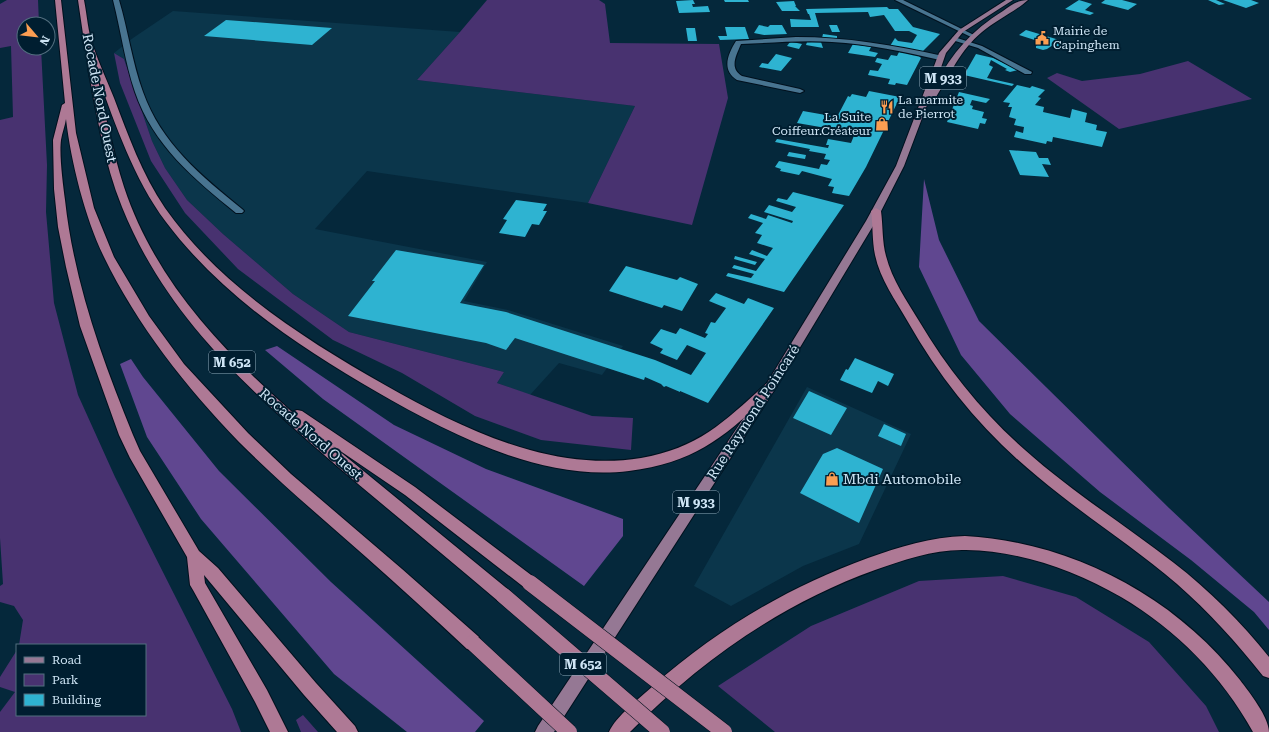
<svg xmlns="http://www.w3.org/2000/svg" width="1269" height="732" font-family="'Roboto Serif',serif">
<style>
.built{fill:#0b364b}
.green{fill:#483270}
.forest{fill:#604790}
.building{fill:#2eb3d1}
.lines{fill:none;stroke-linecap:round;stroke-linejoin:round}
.minor-casing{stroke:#00101d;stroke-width:2}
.tertiary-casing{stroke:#00101d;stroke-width:2}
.primary-casing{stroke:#00101d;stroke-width:2}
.trunk-casing{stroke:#00101d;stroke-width:2}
.minor{fill:#487490;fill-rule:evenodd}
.tertiary{fill:#487490;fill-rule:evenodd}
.primary{fill:#957894;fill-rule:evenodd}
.trunk{fill:#ae7995;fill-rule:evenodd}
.trunk-bridge-casing{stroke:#00101d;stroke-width:17;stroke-linecap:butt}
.trunk-bridge{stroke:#ae7995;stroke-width:16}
.labels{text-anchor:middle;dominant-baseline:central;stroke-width:4;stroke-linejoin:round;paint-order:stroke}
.far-poi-label{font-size:12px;fill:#cee5f5;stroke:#001e30;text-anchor:start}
.shield{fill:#001e30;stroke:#90a9ba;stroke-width:1}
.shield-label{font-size:13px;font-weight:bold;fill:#cee5f5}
.street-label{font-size:14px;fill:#cee5f5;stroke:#001e30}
.poi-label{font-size:14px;fill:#cee5f5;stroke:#001e30;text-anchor:start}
</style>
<rect width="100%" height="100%" fill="#05283b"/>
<path class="built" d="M173,11L460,32L417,80L635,106L588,203L367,171L315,229L487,262L464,301L508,310L623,346L602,375L559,363L530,395L497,383L504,372L349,332L293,294L223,234L187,200L165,168L152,141L124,59L114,53L133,38Z
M807,387L911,434L859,544L803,566L731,606L694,586Z"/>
<path class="green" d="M7,0H38L39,24H24V48H41L47,165L46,212L54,303L78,395L115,477L232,709L241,732H0V712L15,692L0,687V677L17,650V715H145V645H19L23,620L14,606L0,602V586L3,584L0,538V120L13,117L11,46L0,48V4Z
M487,0H599L605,4L610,43L719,44L728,98L692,225L588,203L635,106L417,80L460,32Z
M114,53L124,59L152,141L165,168L187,200L223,234L293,294L349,332L504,372L497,383L592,416L633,418L631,450L541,440L475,416L402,373L333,340L238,269L185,213L151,161L120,83Z
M1188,61L1252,99L1119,129L1047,78L1057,73L1082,81L1140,74Z
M1003,576L1076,597L1149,642L1206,706L1219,732H775L718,686L811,626L919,581Z
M303,715L318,732H301L296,720Z"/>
<path class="forest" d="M924,179L939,240L979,321L1169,508L1269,602V630L1254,612L1191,560L1100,492L1010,414L961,355L919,267Z
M277,346L394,425L486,469L623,519V536L584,586L323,399L265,350Z
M131,359L143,377L219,471L331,582L484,721L475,732H407L334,674L201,519L147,437L120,364Z"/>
<path class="building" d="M693,0L695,4H692L693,7L708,6L710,12L679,13L676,1Z
M724,0H748L749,2H725Z
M1079,0L1092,4L1085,10L1094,13L1090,15L1065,9Z
M1105,0H1122L1137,4L1128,10L1101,3Z
M1208,0H1216L1225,4L1219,5Z
M1223,0H1251L1259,3L1246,8Z
M794,1L796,6H795L800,11H782L776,2Z
M887,7L889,9H898L913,27L940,34L922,52L890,46L895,38L898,41L912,43L917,35L909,31H895L884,15L870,17L868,12L815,13L819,27H791L790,19L811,20L809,14H808L806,9Z
M226,20L332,28L312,45L204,36Z
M759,25L768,27L770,25H782L787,34L764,35L754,33Z
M829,25H837L840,32H832Z
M725,27H745L749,39L720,40L718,36H727Z
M686,28H695L697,41H688Z
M1026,30L1066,42L1059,47L1053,45L1047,49L1043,50L1036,48V46L1041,42L1019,35Z
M823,34L837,36V39L822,38Z
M790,42H792L802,44L799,49L787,46Z
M807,42H821L823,48L806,45Z
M1081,43L1095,49L1089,51L1075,44Z
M853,44L871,47L869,51L878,53L875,57L848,53Z
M899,52L918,55L921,58L907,85L896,83L895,85L888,84L890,79L868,75L870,70L878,71L882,64L875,62L877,58L888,60L891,55L897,56Z
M776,54L792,58L781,71L759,67L762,63L768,64Z
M976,54L993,58L1018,70L1010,72L1005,70L1007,69L991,60L989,65L993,67L987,78L1014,84L1012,86L964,75Z
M1017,85L1030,88L1032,86L1045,90L1038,97L1041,98L1035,105L1044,107L1043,112L1070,118L1072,109L1087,113L1085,122L1097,125L1096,130L1107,132L1102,147L1053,137L1052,142L1047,141L1046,144L1014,137L1016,131L1023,133L1024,127L1014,125L1016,119L1009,117L1012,107H1008L1010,103L1003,102Z
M869,91L900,97L866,167L849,196L832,193L834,187L828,186L832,179L802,171L799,175L780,171L781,169L775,167L779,161L819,169L821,164L827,165L830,160L824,159L826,154L809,151L810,149L775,142L777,139L828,148L829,145H826L828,139L851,143L855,133L797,123L803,111L837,117L848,96L850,97L852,94L866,97Z
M959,92L990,99L986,103L972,100L970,105L973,106L972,109L984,112L982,118L987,119L985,124L980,123L978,129L947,122Z
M1009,150L1036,152L1039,158H1048L1051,165L1042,164L1049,177L1020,175Z
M789,152L806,155L805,159L787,156Z
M793,192L844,205L784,292L726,276L728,273L751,278L754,274L732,268L734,265L756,271L765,259L749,254L752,250L767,256L773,248L757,243L762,235L755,233L763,223L748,218L751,214L766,219L768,215L792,223L793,221L764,212L769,205L792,212L796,207L776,201L778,198L787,200Z
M516,200L547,204L543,211H547L539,225L532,224L525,237L499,233L507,220L503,219Z
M396,250L484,265L460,303L506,312L655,360L691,375L706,353L687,345L677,360L660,353L663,349L650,343L661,329L676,334L680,328L705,338L708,334L705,333L711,322L715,323L726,308L709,301L716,293L744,304L748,298L774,308L708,403L680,391V392L666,386L664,387L661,384L645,377L644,380L515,338L506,350L486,343L348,316L375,281H372Z
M735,256L757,262L755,265L734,259Z
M626,266L677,280L680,277L698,284L682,311L664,305L662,308L609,291Z
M855,358L894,374L888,386L878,381L872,393L840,380L846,369L848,370Z
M809,391L847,408L831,435L793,418Z
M884,424L906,434L901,446L878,436Z
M837,448L883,469L859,523L800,493L823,454Z"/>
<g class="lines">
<g class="minor-casing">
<path id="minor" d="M113,0H119C128,30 132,62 143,92C161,143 201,176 242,209L244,211L242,213H236C194,179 153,145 135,92C125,63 121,31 113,0Z
M796,37C846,37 894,45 943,56L944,58L940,60C904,52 869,44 832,42C802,40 771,43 741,44C736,56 729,68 742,76L800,89L804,91L800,93L737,80C721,70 728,54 736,41Z
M954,37L982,46L1032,72L1031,74H1025L978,48L952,40V38Z"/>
</g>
<g class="tertiary-casing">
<path id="tertiary" d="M895,0H903L976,36L971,37Z"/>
</g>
<g class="primary-casing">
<path id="primary" d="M1006,0H1013L963,32L946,53L935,85C953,52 971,31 1003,11C1011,5 1018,0 1028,0C1016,11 996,20 982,32C960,50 951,73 936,97H930L904,166L876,221L775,389L554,732H535L538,726L767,383L866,221L896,166L939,53L959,30Z"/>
</g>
<g class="trunk-casing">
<path id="trunk" d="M55,0H61L76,133L94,208L114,257L149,316L184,364L248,433L291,474L402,569L479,637L481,643L479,649L473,651L467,649C434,618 400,587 366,557C323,519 279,482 239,442C186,387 137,325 104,257C85,218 71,162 66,119C65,126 62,133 61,140C59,155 63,184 65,200C74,282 102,359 133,435L140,451L199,551L218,568L316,683L355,726L358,732H337L304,695L204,575L205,583L267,690L288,732H270L255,702L193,590L190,585L187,557L130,458L119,435L80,326L66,267L58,227L54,189L53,140L62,105L65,103Z
M78,0H84C87,15 88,32 93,46C99,63 107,81 114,98C128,135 142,174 165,208C219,285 304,339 385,385C431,411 479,436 530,450C566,460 604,464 641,458C699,448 725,421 767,383L771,381L775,383L777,386L775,389C727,435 698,462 629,471C542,482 450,434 377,392C299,347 221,295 166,222C133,178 116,125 97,75C105,112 112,150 124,187C155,280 220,348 292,412L297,410L302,411L415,487L535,578L538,583L535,588L530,590L525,588L405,495L333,446L510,591L512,596L510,601L504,604L498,601C443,554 386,508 330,460C245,386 165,314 122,207C104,163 97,115 88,68L94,66L84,41Z
M876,208L881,211C883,226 882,242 886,256C892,280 907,301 919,321C948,370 983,413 1025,450C1072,492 1125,525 1174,563C1209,590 1241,622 1269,657V678L1263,676C1237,643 1209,612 1177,584C1133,546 1083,515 1038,477C985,434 942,382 908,322C896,301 880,279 875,255C872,240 873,225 871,211Z
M965,536C1072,542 1174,596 1240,680C1249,692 1269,717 1269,732H1253C1222,676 1177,630 1121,597C1074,570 1021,551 966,550C935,549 903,560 875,570C781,604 700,661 630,732H609C616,716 640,698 653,686C716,630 788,587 868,558C899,547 931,537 965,536Z"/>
</g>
<use href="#minor" class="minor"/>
<use href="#tertiary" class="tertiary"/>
<use href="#primary" class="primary"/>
<use href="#trunk" class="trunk"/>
<g class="trunk-bridge-casing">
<path id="trunk-bridge" d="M530,583L724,732
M504,596L662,732
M473,643L569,732"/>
</g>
<use href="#trunk-bridge" class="trunk-bridge"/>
</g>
<defs>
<g id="civic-bare" transform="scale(1.08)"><path d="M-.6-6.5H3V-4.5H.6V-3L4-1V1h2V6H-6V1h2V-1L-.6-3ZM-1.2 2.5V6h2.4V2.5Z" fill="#fb9e52" stroke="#001e30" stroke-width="2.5" paint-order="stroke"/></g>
<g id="restaurant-bare" transform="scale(1.08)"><path d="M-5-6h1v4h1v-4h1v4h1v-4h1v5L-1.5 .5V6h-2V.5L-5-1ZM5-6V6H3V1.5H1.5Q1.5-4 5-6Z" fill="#fb9e52" stroke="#001e30" stroke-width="2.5" paint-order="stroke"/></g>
<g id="shop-bare" transform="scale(1.08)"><path d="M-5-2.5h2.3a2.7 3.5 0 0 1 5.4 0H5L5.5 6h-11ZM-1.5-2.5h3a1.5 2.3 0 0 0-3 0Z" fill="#fb9e52" stroke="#001e30" stroke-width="2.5" paint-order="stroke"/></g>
</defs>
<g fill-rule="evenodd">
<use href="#civic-bare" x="1042" y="38"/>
<use href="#restaurant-bare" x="887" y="107"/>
<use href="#shop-bare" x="882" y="124"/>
<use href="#shop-bare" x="832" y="479"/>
</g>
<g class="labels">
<g class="far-poi-label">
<text x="1053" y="31">Mairie de<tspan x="1053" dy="14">Capinghem</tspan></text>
<text x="898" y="100">La marmite<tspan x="898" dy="14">de Pierrot</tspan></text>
<text x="871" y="117" text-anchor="end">La Suite<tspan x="871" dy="14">Coiffeur.Créateur</tspan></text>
</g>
<g class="shield">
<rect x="920" y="67" width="46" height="22" rx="3"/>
<rect x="209" y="351" width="46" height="22" rx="3"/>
<rect x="673" y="491" width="46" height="22" rx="3"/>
<rect x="560" y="653" width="46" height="22" rx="3"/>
</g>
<g class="shield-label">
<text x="943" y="78">M 933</text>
<text x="232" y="362">M 652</text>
<text x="696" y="502">M 933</text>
<text x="583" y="664">M 652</text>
</g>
<g class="street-label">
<text transform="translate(100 98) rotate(79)">Rocade Nord Ouest</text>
<text transform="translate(753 412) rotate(-57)">Rue Raymond Poincaré</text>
<text transform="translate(311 434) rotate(41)">Rocade Nord Ouest</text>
</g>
<g class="poi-label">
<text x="843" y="479">Mbdi Automobile</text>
</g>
</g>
<rect x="16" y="644" width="130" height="72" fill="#001e30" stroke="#526e7f"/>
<rect x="24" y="657" width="20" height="6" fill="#957894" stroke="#526e7f"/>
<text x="52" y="664" font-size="12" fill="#cee5f5">Road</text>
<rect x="24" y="674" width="20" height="12" fill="#483270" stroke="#526e7f"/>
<text x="52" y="684" font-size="12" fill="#cee5f5">Park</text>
<rect x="24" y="694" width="20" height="12" fill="#2eb3d1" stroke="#526e7f"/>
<text x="52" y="704" font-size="12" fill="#cee5f5">Building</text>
<g transform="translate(36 36) rotate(118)"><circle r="19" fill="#001e30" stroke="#526e7f"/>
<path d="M0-3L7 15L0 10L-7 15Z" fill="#fb9e52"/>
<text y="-6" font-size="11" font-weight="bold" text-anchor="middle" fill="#cee5f5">N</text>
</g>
</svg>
